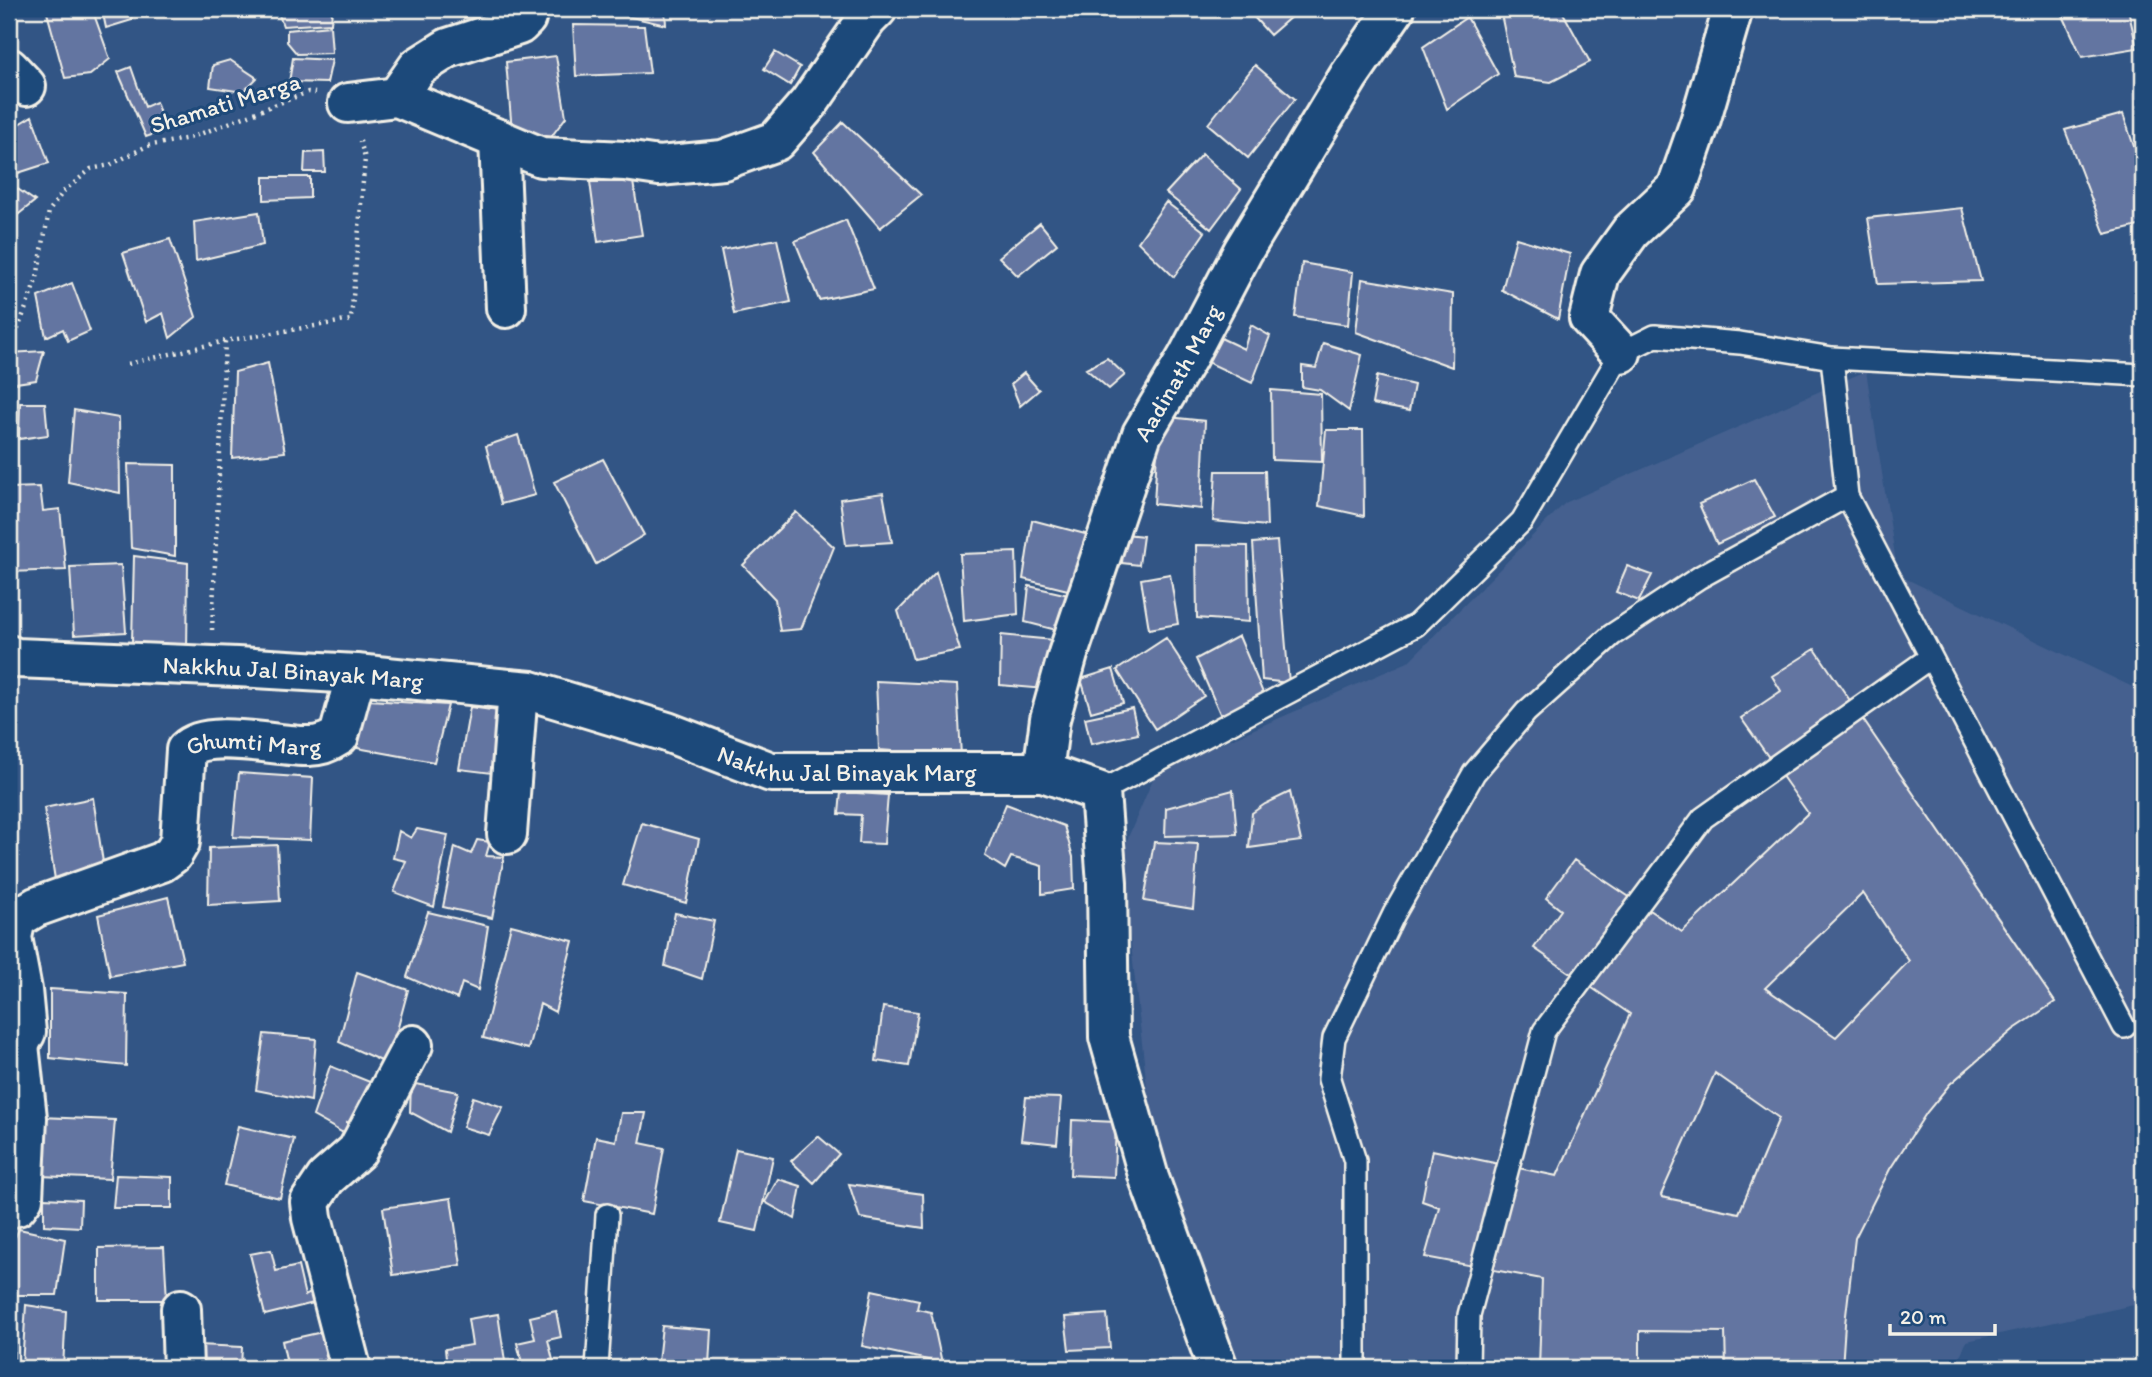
<svg xmlns="http://www.w3.org/2000/svg" width="2152" height="1377" font-family="Itim,sans-serif">
<style>
.built{fill:#45618f}
.building{fill:#6374a1;stroke:#f4f1e8;stroke-width:2;fill-rule:evenodd}
.lines{fill:none;stroke-linecap:round;stroke-linejoin:round}
.service-casing{stroke:#f4f1e8;stroke-width:26}
.minor-casing{stroke:#f4f1e8;stroke-width:44}
.tertiary-casing{stroke:#f4f1e8;stroke-width:44}
.path{stroke:#f4f1e8;stroke-width:4.5;stroke-dasharray:2 5;stroke-linecap:butt}
.service{stroke:#1f4a7a;stroke-width:21}
.minor{stroke:#1f4a7a;stroke-width:38}
.tertiary{stroke:#1f4a7a;stroke-width:38}
.labels{text-anchor:middle;dominant-baseline:central;stroke-width:6;stroke-linejoin:round;paint-order:stroke}
.street-label{font-size:24px;fill:#f4f1e8;stroke:#1f4a7a}
</style>
<rect width="100%" height="100%" fill="#325585"/>
<filter id="ink" filterUnits="userSpaceOnUse"><feTurbulence type="fractalNoise" baseFrequency=".0143" numOctaves="2"/><feDisplacementMap in="SourceGraphic" scale="14" xChannelSelector="R" yChannelSelector="G"/><feConvolveMatrix kernelMatrix="1 2 1 2 8 2 1 2 1" color-interpolation-filters="sRGB"/></filter>
<g filter="url(#ink)">
<path class="built" d="M1866,371L1898,575L2143,692V1303L1967,1341L1954,1368H1233L1188,1242L1147,1088L1121,854L1156,772L1408,662L1565,503Z"/>
<path class="building" d="M46,9H92L110,59L90,75L65,78Z
M102,9H131L132,20L106,28Z
M277,9H332L331,23L283,26Z
M625,9H665L666,25L626,16Z
M1261,9H1300L1270,35L1253,16Z
M1500,9H1561L1590,62L1551,82L1514,77Z
M2060,9H2128L2137,48L2082,57Z
M1467,17L1498,74L1447,109L1423,47Z
M573,25L644,26L650,73L576,76Z
M330,26L332,53L297,54L287,42V30Z
M775,52L800,67L790,85L764,69Z
M556,56L566,117L551,137L512,131L506,62Z
M293,58L332,60L327,83L289,82Z
M230,60L257,78L243,92L210,87L213,65Z
M1255,65L1295,99L1248,158L1208,124Z
M131,67L145,107L156,102L166,130L146,137L118,72Z
M2123,114L2143,173V225L2105,234L2065,130Z
M32,116L49,163L15,174L9,162V130Z
M843,122L921,195L880,228L814,152Z
M324,152L325,172H304L305,153Z
M1202,154L1241,189L1211,229L1166,193Z
M264,177H310V198L264,200Z
M590,182H633L642,235L598,242Z
M9,183L35,201L9,222Z
M1166,202L1205,232L1174,277L1138,242Z
M1962,208L1981,281L1878,284L1868,218Z
M259,212L263,245L196,261L194,222Z
M846,220L874,289L819,300L795,241Z
M1040,223L1057,244L1018,276L999,257Z
M1516,238L1570,254L1558,319L1502,290Z
M170,239L196,317L170,338L163,313L146,322L123,253Z
M777,239L791,302L734,314L721,250Z
M1302,263L1353,272L1348,325L1295,317Z
M1362,279L1453,294L1452,367L1356,332Z
M72,283L90,331L68,341L63,329L46,337L38,297Z
M1251,325L1270,336L1252,383L1201,359L1206,331L1244,349Z
M1323,343L1362,355L1349,411L1320,390L1302,387V366L1316,368Z
M44,351L36,380L9,384V353Z
M1107,358L1125,375L1109,389L1086,369Z
M268,363L285,452L232,458L235,372Z
M1024,373L1039,390L1020,406L1011,384Z
M1377,376L1414,385L1409,411L1372,404Z
M1271,390L1321,394L1322,462L1272,460Z
M20,403H45L48,435L19,439Z
M74,410L119,418L120,493L68,482Z
M1159,416L1205,421L1201,509L1154,504Z
M1326,430H1363L1364,516L1319,506Z
M518,435L535,495L501,504L486,446Z
M603,459L644,535L596,564L554,482Z
M128,464L175,465V556L131,548Z
M1216,471H1265L1267,526L1213,521Z
M1754,479L1775,517L1717,544L1699,504Z
M40,487L43,511L60,509L66,570L9,572V488Z
M883,493L892,542L846,545L840,499Z
M796,512L834,547L801,629L780,631L775,599L743,565Z
M1032,520L1089,535L1080,593L1023,579Z
M1125,534L1143,536L1139,565L1122,563Z
M1277,541L1289,683L1262,680L1253,543Z
M1196,545L1248,546L1249,622L1197,618Z
M1016,552L1018,614L964,621L960,554Z
M134,556L188,563L187,653L132,642Z
M121,565L126,632L74,635L70,567Z
M1627,566L1652,575L1639,601L1616,592Z
M936,572L960,650L913,659L898,611Z
M1170,574L1178,624L1149,629L1141,579Z
M1029,586L1073,596L1068,633L1025,622Z
M1001,635L1053,640L1057,690L1000,685Z
M1239,636L1266,700L1225,725L1196,659Z
M1166,638L1204,696L1155,729L1117,670Z
M1815,649L2055,1002L2013,1030L1950,1084L1927,1112L1890,1169L1855,1238L1845,1324L1842,1368H1726L1725,1332L1640,1331V1368H1539L1542,1279L1425,1257L1439,1207L1422,1201L1432,1150L1557,1176L1630,1014L1534,948L1561,910L1546,898L1574,860L1682,932L1808,813L1741,718L1781,691L1772,676ZM1863,893L1909,961L1836,1037L1765,988ZM1715,1073L1779,1118L1739,1213L1662,1197L1661,1195Z
M1113,669L1123,703L1091,712L1081,679Z
M876,681L957,685L961,756L879,750Z
M369,700L448,705L434,762L357,748Z
M470,707L506,712L500,774L459,769Z
M1132,708L1138,734L1091,744L1085,718Z
M239,773L313,778L310,840L233,837Z
M1233,790L1237,834L1165,836L1166,808Z
M841,792L888,795L884,844L859,843L861,815L839,814Z
M1290,792L1301,841L1249,848L1252,813L1265,804Z
M93,798L105,875L56,886L44,808Z
M1006,804L1064,826L1073,857L1074,889L1042,894V866L1011,857L1005,869L985,856Z
M642,823L699,839L686,903L623,885Z
M417,829L448,835L434,907L394,892L406,861L393,858L399,831L411,838Z
M477,840L490,842L486,856L504,857L492,918L443,907L455,847L471,854Z
M1154,842L1198,844L1193,909L1144,901Z
M277,845L280,901L208,905L209,848Z
M168,897L183,962L110,976L98,915Z
M428,912L488,926L478,990L462,983L457,999L407,977Z
M675,913L714,921L702,979L665,966Z
M511,925L573,941L555,1012L540,1004L528,1049L483,1038Z
M357,972L408,990L388,1064L339,1042Z
M50,989L127,994L126,1066L50,1058Z
M883,1007L918,1012L909,1066L876,1061Z
M264,1034L316,1039L311,1101L256,1090Z
M330,1066L375,1084L364,1130L347,1122V1135L313,1116Z
M411,1083L458,1092L447,1132L410,1112Z
M473,1097L503,1107L489,1135L463,1127Z
M1026,1097L1061,1098L1057,1144L1021,1140Z
M621,1113H646L640,1143L664,1148L652,1214L584,1201L596,1137L616,1141Z
M40,1117L115,1120L110,1179L40,1176Z
M1072,1120L1116,1122L1114,1177L1070,1175Z
M238,1126L294,1139L280,1198L224,1185Z
M818,1136L839,1154L814,1183L791,1161Z
M736,1149L773,1157L757,1231L720,1223Z
M116,1175L172,1177V1208H113Z
M778,1179L801,1186L795,1219L765,1202Z
M849,1184L923,1194L924,1228L860,1218Z
M44,1198L81,1200L80,1227L44,1225Z
M451,1198L461,1265L393,1275L383,1208Z
M19,1229L65,1239L57,1295H13L10,1248Z
M164,1247L167,1300H99V1248Z
M271,1250L276,1271L298,1266L305,1296L314,1291L326,1300L265,1315L250,1254Z
M872,1290L919,1300L917,1309L931,1312L942,1363L862,1346Z
M9,1305L15,1306L14,1362H9Z
M26,1305L66,1311L63,1368L22,1366Z
M556,1311L561,1337L548,1340L553,1360L523,1367L517,1343L535,1339L530,1317Z
M498,1314L506,1368H447L445,1349L472,1345L468,1319Z
M1107,1314L1110,1348L1069,1350L1065,1317Z
M662,1326L711,1330L709,1365L658,1362Z
M331,1330L339,1368H288L282,1341Z
M198,1345L242,1347L241,1368H198Z"/>
<g class="lines">
<g class="service-casing">
<path id="service" d="M1832,358L1847,496L2124,1027
M1100,792L1416,625L1522,521L1621,353L1655,336L1740,343L1832,358L2143,375
M597,1368L607,1215
M1355,1368V1161L1329,1079L1334,1038L1394,914L1474,773L1526,712L1612,635L1700,577L1847,496
M1468,1368L1469,1315L1544,1031L1703,818L1931,657"/>
</g>
<g class="minor-casing">
<g id="minor">
<path d="M9,68L26,86"/>
<path d="M397,97L418,67L448,48L519,25L526,18L528,9"/>
<path d="M348,103L397,97L541,157L625,161L659,166L723,160L776,141L809,103L867,19L877,9"/>
<path d="M499,139L506,308"/>
<path d="M1621,353L1589,318L1600,274L1631,231L1677,188L1700,122L1733,9"/>
<path id="s1" d="M1043,772L1050,719L1068,654L1142,434L1187,358L1243,251L1349,76L1395,9"/>
<path d="M507,834L518,690"/>
<path id="s2" d="M9,1047L19,1045L26,1032L22,990L12,937L16,919L36,907L162,862L173,854L180,842L186,750C208,728 278,747 309,746C320,746 330,742 339,736L356,674"/>
<path d="M9,1208L17,1206L23,1198L27,1118L19,1045"/>
<path d="M181,1309L183,1368"/>
<path d="M351,1368L312,1218L310,1202L326,1178L357,1151L413,1045"/>
</g>
</g>
<g class="tertiary-casing">
<g id="tertiary">
<path id="s3" d="M9,655L16,658L237,667L356,674L531,691L667,732L771,772H1043L1100,792L1107,883L1109,1037L1149,1178L1218,1368"/>
</g>
</g>
<path class="path" d="M9,340L16,334L37,278L49,211L63,192L91,169L110,165L147,146L190,138L308,92L315,93
M128,364L225,341L351,320L365,158L359,138
M212,630L225,341"/>
<use href="#service" class="service"/>
<use href="#minor" class="minor"/>
<use href="#tertiary" class="tertiary"/>
</g>
</g>
<g class="labels">
<g class="street-label">
<text transform="translate(225 103) rotate(-17)">Shamati Marga</text>
<text stroke="none"><textPath href="#s1" startOffset="424">Aadinath Marg</textPath></text>
<text stroke="none"><textPath href="#s3" startOffset="285">Nakkhu Jal Binayak Marg</textPath></text>
<text stroke="none"><textPath href="#s2" startOffset="486">Ghumti Marg</textPath></text>
<text stroke="none"><textPath href="#s3" startOffset="852">Nakkhu Jal Binayak Marg</textPath></text>
</g>
</g>
<rect width="2152" height="1377" fill="none" stroke="#1f4a7a" stroke-width="35"/>
<rect x="18" y="18" width="2117" height="1342" fill="none" stroke="#f4f1e8" stroke-width="2.5" filter="url(#ink)"/>
<path d="M1890 1324v10h105v-10" fill="none" stroke="#f4f1e8" stroke-width="3.5"/>
<text x="1900" y="1324" font-size="21" fill="#f4f1e8" stroke="#1f4a7a" stroke-width="5" paint-order="stroke">20 m</text>
</svg>
